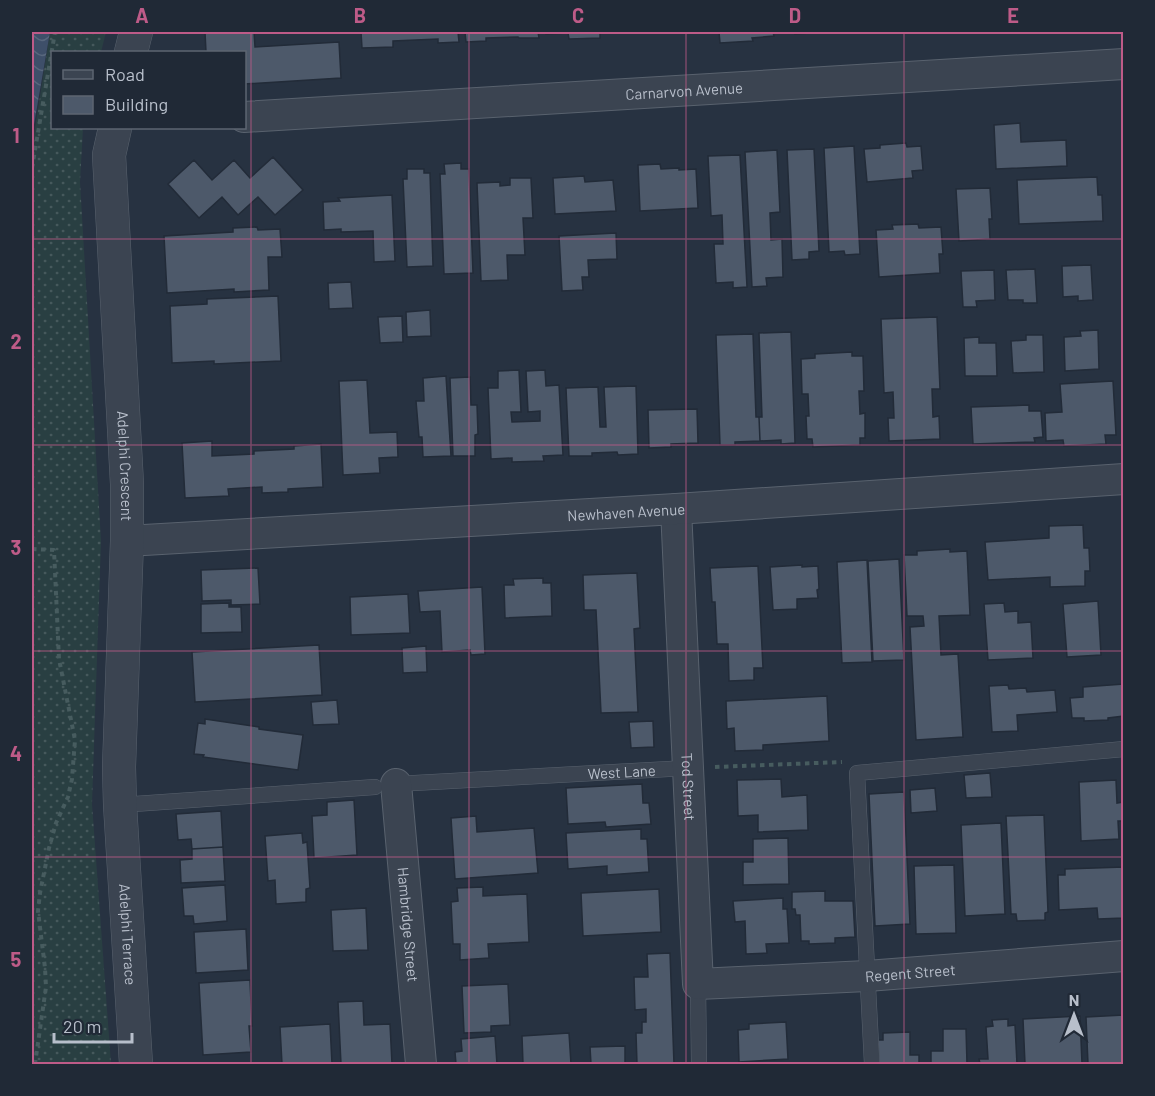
<svg xmlns="http://www.w3.org/2000/svg" width="1155" height="1096" font-family="Barlow,sans-serif">
<style>
.grass{fill:url(#grass-dots)}
.water{fill:url(#water-waves)}
.building{fill:#4d596a;stroke:#222b38;stroke-width:1.5}
.lines{fill:none;stroke-linecap:round;stroke-linejoin:round}
.service-casing{stroke:#59626e;stroke-width:16}
.minor-casing{stroke:#59626e;stroke-width:32}
.tertiary-casing{stroke:#59626e;stroke-width:34}
.path{stroke:#475c5f;stroke-width:4;stroke-dasharray:4.5 4.5;stroke-linecap:butt}
.service{stroke:#3b4451;stroke-width:15}
.minor{stroke:#3b4451;stroke-width:30}
.tertiary{stroke:#3b4451;stroke-width:33}
.grid{fill:none;stroke:#be5b88;stroke-width:1.5;stroke-opacity:0.55}
.labels{text-anchor:middle;dominant-baseline:central;stroke-width:4.5;stroke-linejoin:round;paint-order:stroke}
.street-label{font-size:15px;fill:#b8bfcb;stroke:#202936}
.neatline{fill:none;stroke:#be5b88;stroke-width:2}
.grid-label{font-size:20px;text-anchor:middle;font-weight:bold;fill:#be5b88}
</style>
<defs>
<pattern id="grass-dots" width="8" height="8" patternUnits="userSpaceOnUse" patternTransform="scale(1.5)"><rect width="8" height="8" fill="#293f42"/><path d="M2 2h.1M6 6h.1" fill="none" stroke="#46595c" stroke-width="1.8" stroke-linecap="round"/></pattern>
<pattern id="water-waves" width="16" height="10" patternUnits="userSpaceOnUse" patternTransform="scale(1.5)"><rect width="16" height="10" fill="#3e4f69"/><path d="M0 5q4-4 8 0t8 0" fill="none" stroke="#58677d"/></pattern>
</defs>
<rect width="100%" height="100%" fill="#273241"/>
<path class="grass" d="M50,32H106L101,52H52V128H83L80,182L101,541L92,804L111,1064H32V148Z"/>
<path class="water" d="M32,32H50L32,136Z"/>
<path class="building" d="M205,32H254L255,47L339,42L341,78L244,84V52H206Z
M361,32H458L459,42L438,43V39L393,41V47L362,48Z
M465,32H538L539,38H519L518,37L486,38V41L466,42Z
M545,32H600V38L569,39L568,33L546,34Z
M719,32H773L774,36L752,38L753,41L720,43Z
M775,32H828L795,34V32L775,33Z
M1020,123L1021,142L1066,140L1067,166L996,169L994,125Z
M906,143L907,147L921,146L923,170L912,171L913,178L867,182L864,149L880,148V145Z
M854,146L860,254L845,255L844,251L829,252L824,148Z
M814,149L819,251L809,252V259L792,260L787,150Z
M777,150L780,212L770,213L771,240L782,239L783,277L766,278L767,286L752,287L745,152Z
M740,155L747,287L733,288V282L716,283L714,244H723L722,215L711,216L708,156Z
M273,157L303,190L275,215L258,197L238,215L222,197L199,218L168,184L194,160L212,180L234,160L250,178Z
M461,163V169H469L473,273L444,274L440,174H445L444,164Z
M660,164L661,169L679,168V170L696,169L698,208L640,211L638,165Z
M407,169H424V173H430L433,266L407,267L403,179H407Z
M584,176L585,182L613,180L616,211L555,214L553,178Z
M1097,177L1098,195H1102L1103,221L1019,224L1017,180Z
M510,178H531L533,218H523L525,255H507L508,280L481,281L477,183L500,182V186L510,185Z
M990,188L992,219H989L990,239L959,241L956,189Z
M392,195L395,261L374,262L373,231L341,232V229L324,230L323,202L340,201L338,198Z
M918,224L919,228L941,227L943,254H939L940,273L879,277L876,230L893,229L892,225Z
M257,227L258,230L280,229L282,257H268L269,290L234,292V289L167,293L164,236L233,232V228Z
M616,233L617,259L588,260L589,277H582L583,290L562,291L559,236Z
M1091,265L1093,300L1078,301V296L1063,297L1062,266Z
M1035,269L1037,303H1023V300H1008L1006,270Z
M994,270L995,300L976,301L977,307H963L961,271Z
M351,282L353,308L329,309L328,283Z
M278,296L281,361L214,364V361L172,363L170,306L207,304V299Z
M430,310L431,336L407,337L406,312Z
M402,316L403,342L380,343L378,317Z
M937,317L940,389H932L933,417L939,416L940,439L889,441L888,418H894L893,392L884,393L881,319Z
M1098,330L1099,369L1065,371L1064,337L1081,336L1080,331Z
M791,332L795,443L781,444V440L760,441L759,417H762L759,333Z
M753,334L756,417H759L760,441L735,442V445H720L716,335Z
M1026,335H1043L1044,372L1013,373L1011,341L1026,340Z
M979,337V343H996L997,376H965L964,338Z
M852,352V356H863L864,391H859L860,414L865,413V438H860V445L813,447L812,439H807L806,416H809L808,394H802L801,359L815,358V354Z
M519,370L521,412H511L512,422L540,421V411L528,412L526,371L545,370L546,386L559,385L563,455L543,456L544,461L512,462V458L491,459L488,388H498V371Z
M446,376L451,456L423,457L422,437H419L416,401H424L423,378Z
M470,377L471,405H477L478,434L475,435V456H453L450,378Z
M367,380L370,433L397,432L398,457L379,458L380,473L343,475L339,381Z
M1113,381L1116,435H1105L1106,444L1064,446L1063,440L1046,441L1045,413L1062,412L1060,384Z
M636,386L638,454L618,455L617,452L592,453V456H569L566,388L598,387L600,427H606L604,387Z
M1029,405V411H1041L1043,437L1034,438L1035,442L973,444L971,407Z
M697,409L698,443L671,444V447L649,448L648,410Z
M212,441V456L254,454V451L294,449V446L321,444L323,487L288,489V492L262,493V487L228,489L229,496L185,498L182,443Z
M1083,525L1084,548H1089L1090,571H1085V586L1050,587V577L988,580L985,542L1049,538V526Z
M950,549V552L967,551L970,615L939,616L941,655L958,654L963,737L916,740L910,627L924,626L923,616H907L904,555H917V551Z
M899,559L904,660L873,661L868,561Z
M867,560L872,662L842,663L837,562Z
M802,565V567L818,566L819,589L817,590L818,598L797,599V609L773,610L770,567Z
M758,566L763,668H754V680L729,681L728,644H717L715,602H712L710,568Z
M258,568L260,604L231,605V600L202,601L201,570Z
M637,573L640,628L634,629L638,712L601,713L596,610H584L583,575Z
M543,578V583H551L552,616L505,618L504,585H514L513,579Z
M482,587L485,654L471,655L470,650L442,652L440,611L420,612L418,591Z
M408,594L410,633L351,635L350,597Z
M1098,601L1101,655L1067,657L1063,604Z
M229,603V607H241L242,632L201,633V604Z
M1004,603L1005,612L1018,611V623L1031,622L1033,658L988,660L984,604Z
M319,645L322,695L195,702L192,652Z
M426,646L427,672L403,673L402,648Z
M1124,684V716L1108,718V720L1084,721V718H1072L1070,698L1083,697V687Z
M1008,685L1009,689L1026,688L1027,692L1055,690L1057,712L1017,715L1018,731L992,732L989,686Z
M827,696L829,741L763,745V750L735,751L734,728L727,729L726,701Z
M337,700L339,724L313,725L311,702Z
M205,719L259,727V729L303,735L298,770L203,757L204,755L194,754L198,723L205,724Z
M653,721L654,747L631,748L629,722Z
M990,773L992,797L966,798L964,775Z
M781,779L782,797L807,795L808,830L758,832V815L738,816L737,780Z
M1116,780L1117,803L1123,802L1124,821H1118L1119,839L1081,841L1079,782Z
M642,784L643,803H649L651,824L606,827L605,822L568,824L566,788Z
M935,788L937,811L911,813L910,790Z
M904,792L910,924L875,926L869,794Z
M354,800L357,855L314,858L312,816L327,815V802Z
M221,811L223,847L192,849L191,839L178,840L176,814Z
M1044,815L1048,912L1045,913V920L1017,921L1016,914H1011L1006,816Z
M476,816L477,832L534,828L538,873L455,879L451,818Z
M1001,823L1005,914L965,916L961,825Z
M641,829V839H647L649,872L607,875V866L568,869L566,833Z
M302,833L303,843L307,842L310,888L306,889V902L276,904L275,880L268,881L265,836Z
M788,838L789,884L743,885V862H753V839Z
M223,847L225,881L181,883L180,860L192,859V849Z
M954,865L956,933L916,934L914,866Z
M1124,867V918L1098,919L1097,908L1059,910L1058,875H1065V869Z
M225,885L227,921L194,924L193,916H184L182,888Z
M483,887V896L527,894L529,942L488,944L489,958L460,960V944H453L451,902L458,901L457,888Z
M659,889L661,932L583,936L581,893Z
M825,891V901H853L855,937L835,938V943L809,944V941H801L800,915H796L795,909H792V892Z
M783,898V909H787L789,943L766,944L767,953L746,954L745,921L735,922L733,901Z
M366,908L368,950L333,951L331,910Z
M246,929L248,970L196,973L194,932Z
M670,953L674,1064H637L636,1033H642V1022H646V1009L635,1010L634,977H648L647,954Z
M250,980L252,1026H249L251,1052L203,1055L199,983Z
M508,984L510,1025L491,1026V1032L464,1033L462,986Z
M363,1001L364,1025L390,1024L392,1064H341L338,1002Z
M1124,1015V1064H1088L1086,1017Z
M1080,1016L1082,1064H1025L1023,1019Z
M1008,1019V1026L1015,1025L1017,1064H980L979,1059H988L986,1027L993,1026L992,1020Z
M786,1022L788,1059L739,1062L738,1030L749,1029V1024Z
M330,1024L332,1064H282L280,1027Z
M943,1029H966L967,1064H931V1051H943Z
M910,1032V1055H919V1064H879L878,1040H883V1033Z
M569,1033L571,1064H523L522,1036Z
M495,1036L497,1064L513,1063L514,1064H456L455,1052L462,1051L461,1039Z
M625,1046V1064H591L590,1047Z"/>
<g class="lines">
<g class="service-casing">
<g id="service">
<path id="s1" d="M396,784L687,768"/>
<path d="M120,805L375,787"/>
<path d="M698,984L699,1064"/>
<path d="M872,1064L857,773L1124,749"/>
</g>
</g>
<g class="minor-casing">
<g id="minor">
<path id="s2" d="M244,117L1124,64"/>
<path id="s3" d="M676,509L698,984L867,976L1124,956"/>
<path id="s4" d="M127,541L676,509L1124,479"/>
<path id="s5" d="M396,784L421,1064"/>
</g>
</g>
<g class="tertiary-casing">
<g id="tertiary">
<path d="M131,52L136,32"/>
<path id="s6" d="M115,128L109,155L127,484V541L119,767L120,805L136,1064"/>
</g>
</g>
<path class="path" d="M32,168L55,32
M32,549L54,550L59,659L75,740L72,779L68,797L56,823L49,848L40,893L38,911L45,968L46,987L35,1064
M715,767L842,762"/>
<use href="#service" class="service"/>
<use href="#minor" class="minor"/>
<use href="#tertiary" class="tertiary"/>
</g>
<path class="grid" d="M251,32V1064M469,32V1064M686,32V1064M904,32V1064M32,239H1124M32,445H1124M32,651H1124M32,857H1124"/>
<g class="labels">
<g class="street-label">
<text stroke="none"><textPath href="#s2" startOffset="441">Carnarvon Avenue</textPath></text>
<text stroke="none"><textPath href="#s6" startOffset="339">Adelphi Crescent</textPath></text>
<text stroke="none"><textPath href="#s4" startOffset="500">Newhaven Avenue</textPath></text>
<text stroke="none"><textPath href="#s1" startOffset="226">West Lane</textPath></text>
<text stroke="none"><textPath href="#s3" startOffset="278">Tod Street</textPath></text>
<text stroke="none"><textPath href="#s5" startOffset="141">Hambridge Street</textPath></text>
<text stroke="none"><textPath href="#s6" startOffset="808">Adelphi Terrace</textPath></text>
<text stroke="none"><textPath href="#s3" startOffset="688">Regent Street</textPath></text>
</g>
</g>
<rect width="1155" height="1096" fill="none" stroke="#202936" stroke-width="66"/>
<rect x="51" y="51" width="195" height="78" fill="#202936" stroke="#5d6572" stroke-width="1.5"/>
<rect x="63" y="70" width="30" height="9" fill="#3b4451" stroke="#5d6572" stroke-width="1.5"/>
<text x="105" y="81" font-size="18" fill="#b8bfcb">Road</text>
<rect x="63" y="96" width="30" height="18" fill="#4d596a" stroke="#5d6572" stroke-width="1.5"/>
<text x="105" y="111" font-size="18" fill="#b8bfcb">Building</text>
<g transform="translate(1074 1015)" stroke="#202936" stroke-width="4.5" paint-order="stroke">
<path d="M0-4.5L10 22L0 15L-10 22Z" fill="#b8bfcb"/>
<text y="-9" font-size="16" font-weight="bold" text-anchor="middle" fill="#b8bfcb">N</text>
</g>
<path d="M54 1033v9h78v-9" fill="none" stroke="#b8bfcb" stroke-width="3"/>
<text x="63" y="1033" font-size="18" fill="#b8bfcb" stroke="#202936" stroke-width="4.5" paint-order="stroke">20 m</text>
<rect x="33" y="33" width="1089" height="1030" class="neatline"/>
<g class="grid-label">
<text x="142" y="23">A</text>
<text x="360" y="23">B</text>
<text x="578" y="23">C</text>
<text x="795" y="23">D</text>
<text x="1013" y="23">E</text>
<text x="16" y="143">1</text>
<text x="16" y="349">2</text>
<text x="16" y="555">3</text>
<text x="16" y="761">4</text>
<text x="16" y="967">5</text>
</g>
</svg>
